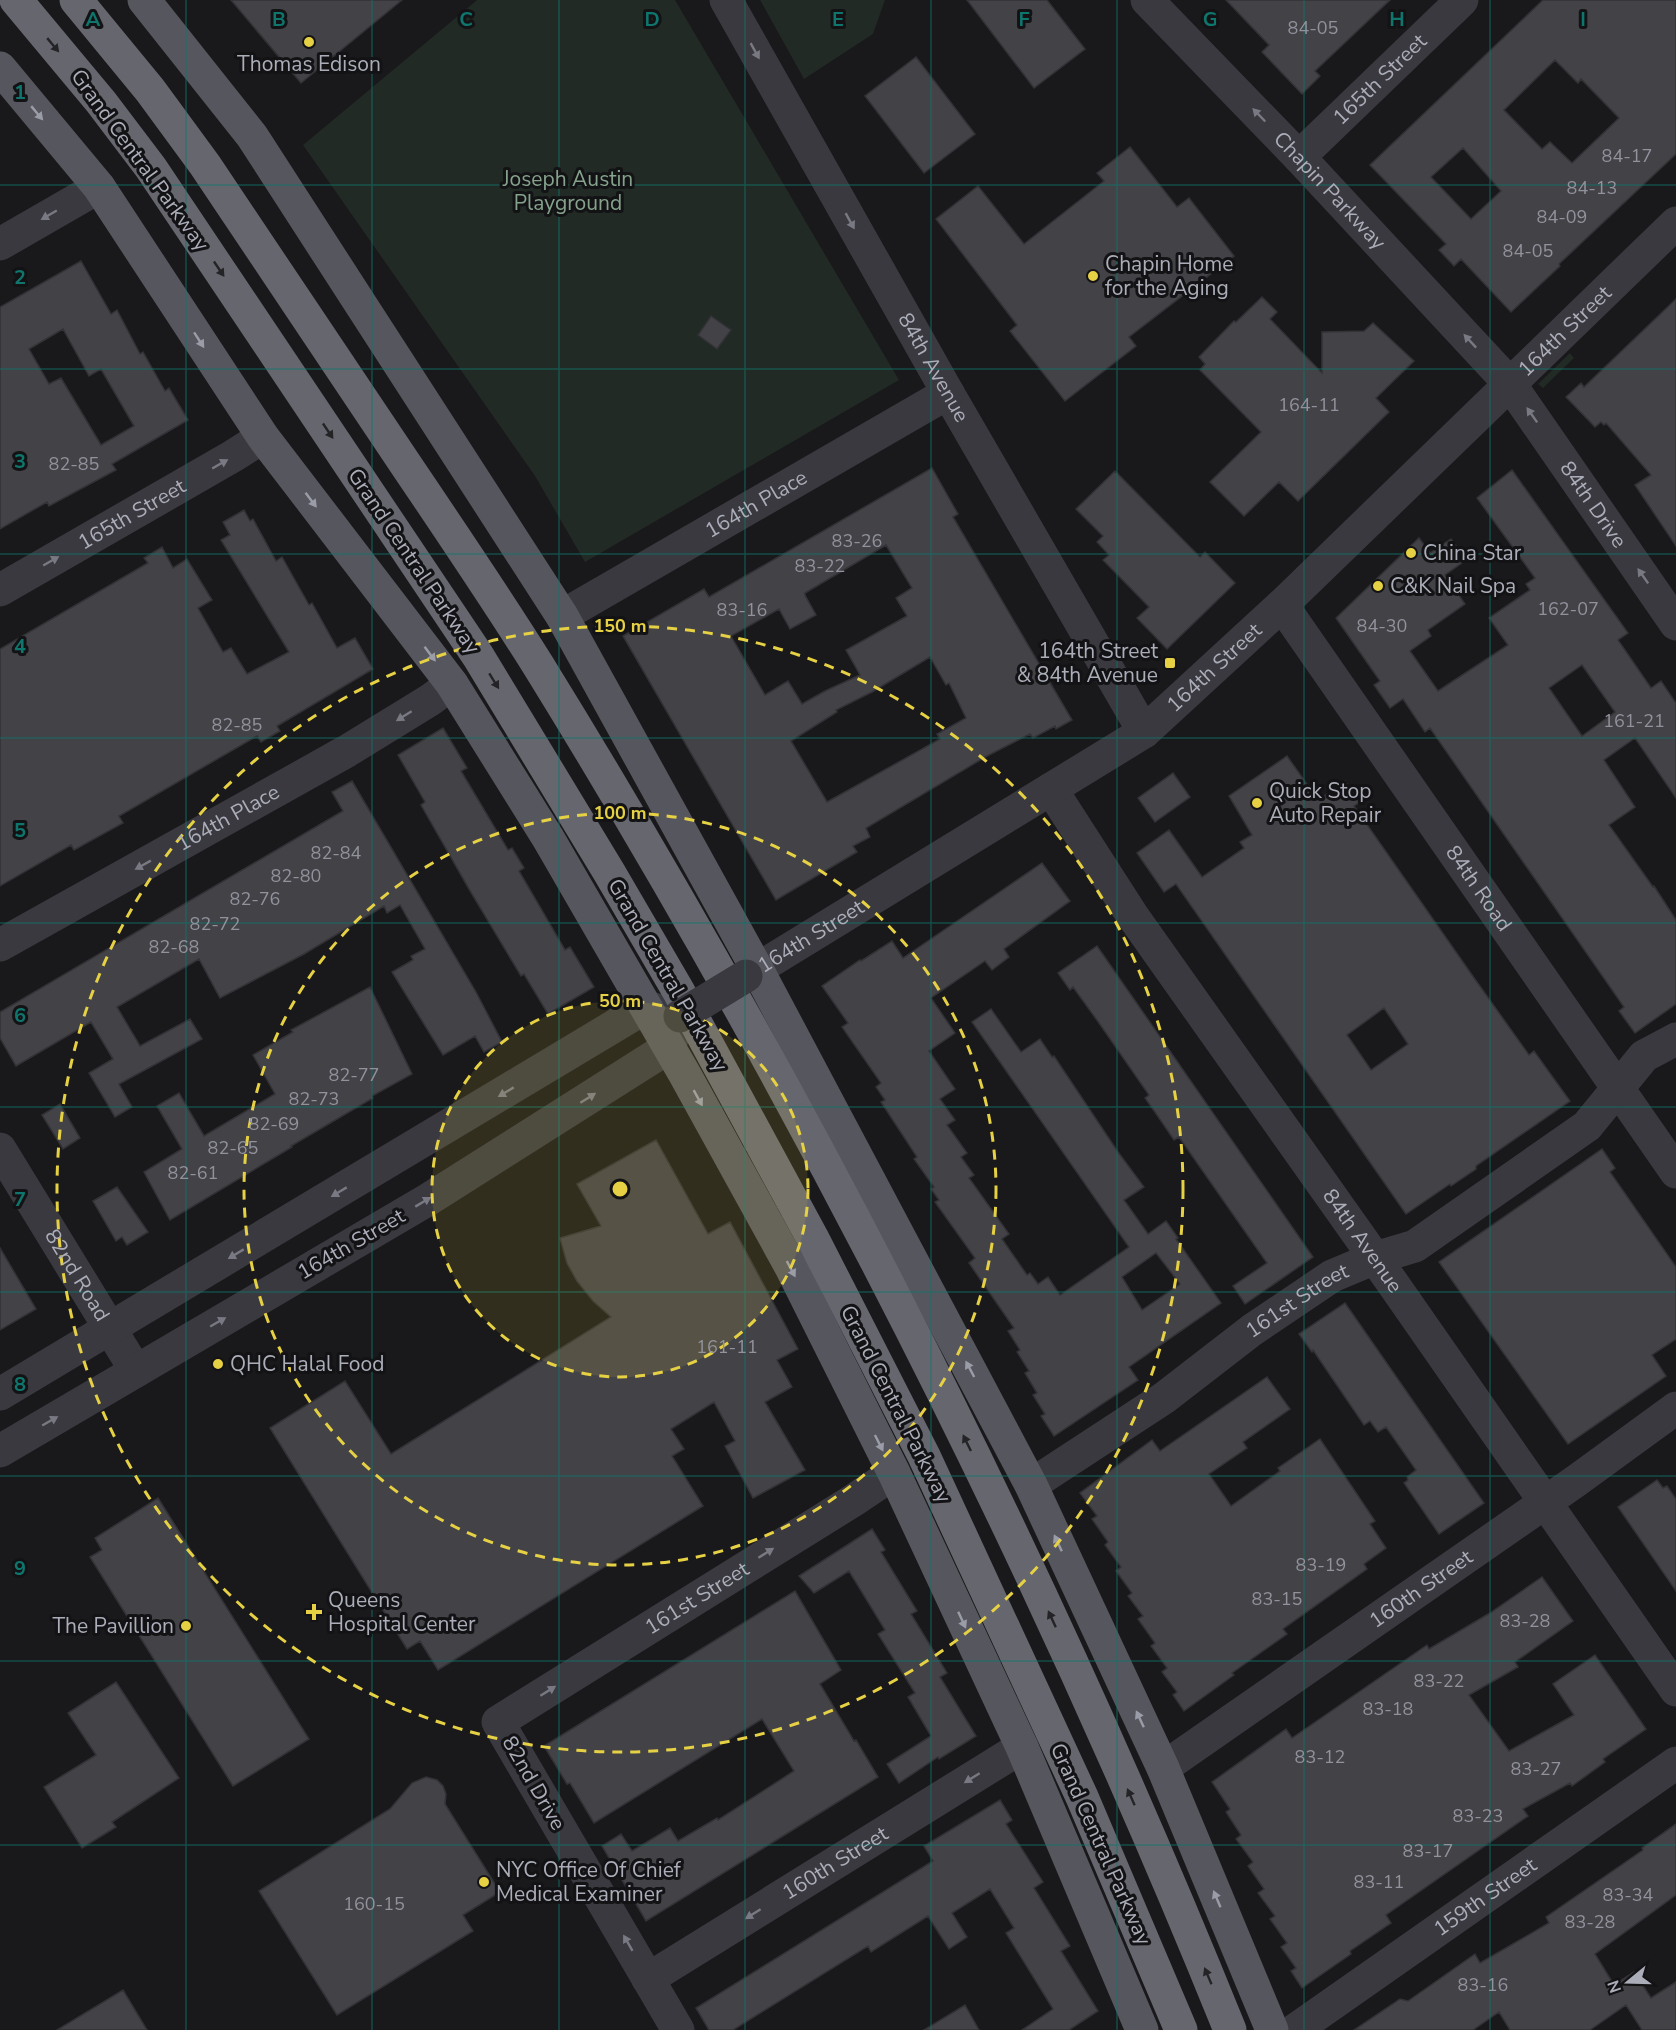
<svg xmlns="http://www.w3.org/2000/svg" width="1676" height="2030" font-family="'Nunito Sans',sans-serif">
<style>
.green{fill:#222a25}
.building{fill:#434247;stroke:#333236;stroke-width:1.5;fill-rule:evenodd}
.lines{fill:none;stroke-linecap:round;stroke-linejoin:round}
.minor{stroke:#3a393f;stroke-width:33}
.major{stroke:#56565e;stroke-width:33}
.highway{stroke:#66666f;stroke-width:33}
.minor-bridge{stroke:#3a393f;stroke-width:33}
.oneway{fill:#242427}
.oneway2{fill:#787982}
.oneway3{fill:#9a9ca7}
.grid{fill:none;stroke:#0f766e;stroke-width:1.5;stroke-opacity:0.55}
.ring{fill:none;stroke:#e6d144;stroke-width:3;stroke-dasharray:10 8}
.poi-dot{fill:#e6d144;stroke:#131315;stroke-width:2}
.labels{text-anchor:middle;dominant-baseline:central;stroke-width:6;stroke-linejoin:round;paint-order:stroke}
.number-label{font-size:18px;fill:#91929c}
.poi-label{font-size:21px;fill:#abadb9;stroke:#131315;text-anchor:start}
.street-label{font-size:21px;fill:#abadb9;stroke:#131315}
.park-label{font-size:21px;fill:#84a28c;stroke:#131315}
.grid-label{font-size:20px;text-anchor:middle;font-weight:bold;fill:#0f766e;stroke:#131315;stroke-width:6;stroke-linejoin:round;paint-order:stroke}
.centre{fill:#e6d144;stroke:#131315;stroke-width:3}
.ring-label{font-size:18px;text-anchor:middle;font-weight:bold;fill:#e6d144;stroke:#131315;stroke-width:6;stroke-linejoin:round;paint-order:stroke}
</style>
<rect width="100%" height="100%" fill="#19181a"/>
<path class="green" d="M477,0H675L899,380L585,562L535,476L303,145Z
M760,0H885L873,34L804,79Z
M1570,353L1574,358L1543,388L1538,384Z"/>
<path class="building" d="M231,0H402L301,83Z
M967,0H1047L1085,49L1034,88Z
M1226,0H1390L1315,71L1320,76L1302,94L1262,52L1269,45Z
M1543,0H1676V154L1559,264L1560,266L1511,312L1461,259L1454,266L1439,250L1446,244L1370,165ZM1555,60L1578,83L1581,79L1619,118L1572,163L1550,142L1542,149L1504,110ZM1463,148L1501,191L1471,219L1431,177Z
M916,57L975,134L924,173L865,96Z
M1130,147L1177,207L1189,198L1234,256L1129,337L1136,346L1065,401L1010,331L1017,325L936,219L978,186L1024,244L1104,181L1097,173Z
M81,261L111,314L117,310L140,354L143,352L165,391L169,388L188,420L112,464L116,470L49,506L47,502L0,529V307ZM63,329L89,376L101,369L134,426L101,445L61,378L49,384L29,349Z
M1262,297L1277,312L1270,319L1322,373V332L1364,331L1373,323L1414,361L1376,398L1389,412L1298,501L1279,482L1244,516L1210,482L1261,432L1200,370L1205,364L1199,357L1234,321L1236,322Z
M1676,299V546L1635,485L1651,475L1606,423L1604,425L1601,422L1595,427L1566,397L1581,383L1584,387Z
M711,316L731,330L717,349L698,335Z
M932,468L958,514L953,517L1072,720L1056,729L1055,726L1033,738L1030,734L987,756L866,828L870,837L853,846L857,852L776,900L623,636L704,589L709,597ZM886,545L912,588L896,598L907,616L846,650L860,675L825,691L802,704L788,681L765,695L731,636L779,609L790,629L816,615L805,595V593ZM930,657L946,685L949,683L966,718L937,734L940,739L827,802L791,741L837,712L836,710L872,692Z
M1512,470L1628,633L1618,640L1651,688L1661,681L1676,703V798L1635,738L1604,760L1635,807L1609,825L1653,887L1654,886L1676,920V1004L1635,1033L1619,1011L1624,1007L1430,728L1425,732L1403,699L1390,708L1374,685L1380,681L1336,618L1419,538L1430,553L1451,539L1466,560L1445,575L1465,604L1428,630L1431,636L1410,651L1438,691L1508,645L1489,618L1530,590L1526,584L1535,578L1477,498ZM1582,665L1615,712L1582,736L1549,688Z
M1115,471L1200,557L1205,552L1235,583L1167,649L1137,618L1149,607L1103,560L1109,555L1097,542L1103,536L1076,509Z
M244,510L250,521L253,519L276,561L282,557L309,605L312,603L337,648L355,638L373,669L277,726L280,731L261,742L257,736L119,816L123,823L74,850L71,845L0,886V649L148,563L144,558L162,547L173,568L187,559L212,600L198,608L223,652L231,648L247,674L289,652L221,540L230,535L223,522Z
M443,728L467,768L461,771L508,850L512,848L524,868L519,871L565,950L570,947L594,987L548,1014L524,974L521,976L469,889L421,805L425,802L398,755Z
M1287,756L1318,800L1345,781L1360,802L1354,806L1472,975L1529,1055L1534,1051L1570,1101L1476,1166V1169L1451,1186L1450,1184L1406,1214L1176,884L1164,892L1137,853L1169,830L1202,877L1244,848L1240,842L1252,835L1229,796ZM1384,1008L1408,1044L1371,1070L1347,1035Z
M1173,773L1190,797L1155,822L1138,798Z
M352,781L476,992L502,1042L484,1052L475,1036L443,1055L392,972L413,960L411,956L425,949L400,905L387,913L384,906L304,954L220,998L199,959L117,1007L140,1046L190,1019L202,1039L119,1084L132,1107L115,1117L89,1073L113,1059L91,1022L16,1066L0,1038V1012L343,811L332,792Z
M1042,863L1070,901L1004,949L1009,957L992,970L985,961L931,998L955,1033L929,1051L955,1089L940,1099L955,1120L947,1125L967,1153L961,1157L974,1175L969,1178L1009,1234L1002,1239L1027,1275L1030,1273L1038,1284L1048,1277L1060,1295L1129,1247L972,1022L991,1009L1021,1052L1040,1039L1052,1057L1054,1056L1118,1152L1144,1187L1124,1200L1148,1234L1166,1221L1178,1238L1176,1239L1221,1303L1129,1367L1138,1380L1054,1436L1041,1416L1045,1414L1033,1395L1037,1393L1025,1373L1029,1371L1017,1352L1020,1350L1008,1331L1014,1328L969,1263L975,1258L935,1202L939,1200L931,1189L934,1187L914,1159L917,1157L881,1102L885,1100L876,1087L881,1083L842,1027L848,1023L822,986L860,960L861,961L892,941L903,958ZM1156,1253L1180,1284L1142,1310L1122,1277Z
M1097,946L1313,1257L1245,1304L1233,1286L1267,1263L1179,1137L1174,1140L1157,1115L1145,1098L1149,1095L1099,1023L1073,987L1070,990L1058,973Z
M370,987L412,1074L372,1096L373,1098L291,1146L292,1147L170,1220L144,1172L182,1149L157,1106L179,1093L204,1136L275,1094L253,1055L293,1032L291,1030Z
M60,1104L80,1138L63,1149L42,1115Z
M656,1140L708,1234L730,1222L798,1349L777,1360L792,1387L765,1402L805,1470L753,1498L725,1446L735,1441L714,1402L671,1429L684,1449L672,1456L703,1506L438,1670L420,1641L407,1649L270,1428L345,1381L391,1454L611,1317L593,1301L577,1281L567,1263L560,1238L601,1226L577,1184Z
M1602,1149L1615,1168L1610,1172L1676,1267V1339L1652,1355L1666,1376L1568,1444L1439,1262Z
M117,1187L148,1232L127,1245L122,1237L116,1241L93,1201Z
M0,1248L36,1309L0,1330Z
M1345,1303L1484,1503L1439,1534L1404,1483L1408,1480L1407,1477L1416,1470L1386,1427L1378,1432L1370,1421L1364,1425L1313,1350L1312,1352L1299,1334Z
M1267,1377L1290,1409L1243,1442L1247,1448L1209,1474L1231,1506L1280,1471L1278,1468L1320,1439L1375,1521L1370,1524L1386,1548L1364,1564L1367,1569L1283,1629L1287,1634L1232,1673L1234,1675L1184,1711L1173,1695L1177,1692L1162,1672L1167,1668L1151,1646L1155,1643L1138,1619L1143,1616L1128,1596L1132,1593L1116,1571L1121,1567L1105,1545L1108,1542L1092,1519L1097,1516L1080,1493L1152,1440L1160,1451Z
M1657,1480L1663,1488L1667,1486L1676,1499V1591L1618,1507Z
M158,1498L309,1739L233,1786L90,1557L102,1550L95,1538Z
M872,1529L885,1550L881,1552L917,1611L911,1614L947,1673L940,1677L976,1736L939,1759L938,1757L899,1783L887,1764L931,1736L908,1697L915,1693L878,1634L885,1630L849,1571L814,1593L799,1576Z
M1542,1577L1573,1621L1515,1662L1518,1667L1469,1695L1509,1751L1574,1715L1553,1684L1595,1655L1646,1729L1603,1759L1605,1762L1572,1786L1570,1783L1523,1809L1528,1816L1386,1915L1391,1923L1350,1951L1351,1954L1302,1988L1291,1971L1296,1968L1281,1947L1287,1943L1270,1919L1275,1916L1258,1893L1264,1889L1248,1866L1253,1862L1236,1839L1241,1835L1226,1812L1230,1809L1212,1782L1286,1729L1292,1738L1427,1645L1429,1649L1490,1613Z
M795,1591L841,1670L820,1684L854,1741L856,1740L878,1777L646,1921L602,1846L621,1834L632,1851L670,1828L678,1841L717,1818L718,1820L794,1771L762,1719L594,1823L570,1783L567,1784L544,1746Z
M116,1682L179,1778L112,1822L116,1827L82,1848L44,1787L96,1755L68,1713Z
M426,1777L437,1780L443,1786L446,1794L445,1804L500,1892L463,1915L473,1931L337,2015L259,1891L390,1809L412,1783Z
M1000,1800L1012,1820L1006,1824L1043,1882L1034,1888L1070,1946L1061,1951L1098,2011L1069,2030H1022L1053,2009L1006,1933L1014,1928L990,1889L952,1913L967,1937L949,1949L928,1916L871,1952L868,1946L733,2030H709L696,2008L933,1861L924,1846Z
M1676,1824V1895L1595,1954L1614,1985L1634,1972L1651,1998L1676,1982V2030H1642L1626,2005L1590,2030H1510L1499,2012L1473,2030H1354L1400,1999L1408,2001L1475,1954L1480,1963L1549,1923L1546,1917L1643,1850L1642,1848Z
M123,1990L147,2030H57Z
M965,2005L979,2030H924Z"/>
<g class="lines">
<g class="minor">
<path id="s1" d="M726,0L948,393L1144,732"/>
<path id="s2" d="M1147,0L1299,157L1510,384L1676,624"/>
<path id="s3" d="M1299,157L1462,0"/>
<path d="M0,244L99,187"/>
<path id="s4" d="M0,590L233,456L263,437"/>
<path id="s5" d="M1282,605L1676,1172"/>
<path id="s6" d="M562,616L948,393"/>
<path id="s7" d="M1051,789L1132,915L1389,1278L1676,1690"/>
<path id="s8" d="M0,945L347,751L430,700L452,684"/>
<path id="s9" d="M746,976L1144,732L1282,605L1676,223"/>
<path id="s10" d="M0,1149L136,1371"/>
<path d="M0,1394L646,1007L680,1016L669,1047L429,1199L0,1451"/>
<path id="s11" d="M1031,1485L1164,1398L1252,1330L1332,1276L1375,1258L1415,1246L1587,1126L1644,1056L1676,1039"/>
<path id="s12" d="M1163,1768L1576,1481L1676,1408"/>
<path id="s13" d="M648,1979L1022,1747"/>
<path id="s14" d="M678,2030L498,1722L854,1500L894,1473"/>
<path id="s15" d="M1295,2030L1676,1763"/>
</g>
<path class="major" d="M144,0L252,136L562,616L757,969L1031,1485L1163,1768L1272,2030
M0,68L99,187L263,437L452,684L548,838L684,1073L792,1269L894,1473L1022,1747L1142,2030"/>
<path class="highway" d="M16,0L101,102L151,168L478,656L609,872L679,992L812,1237L924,1456L1082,1797L1181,2030
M76,0L150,90L205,165C273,266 340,367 408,468C452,533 496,598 538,665C806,1099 1039,1557 1230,2030"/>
<path class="minor-bridge" d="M680,1016L746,976"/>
</g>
<defs><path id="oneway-solid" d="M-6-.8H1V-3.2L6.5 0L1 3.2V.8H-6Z" transform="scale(1.5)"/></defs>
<g class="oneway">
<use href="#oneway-solid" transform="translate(53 45) rotate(50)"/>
<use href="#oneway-solid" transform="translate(219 269) rotate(56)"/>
<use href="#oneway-solid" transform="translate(328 431) rotate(56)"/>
<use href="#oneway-solid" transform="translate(494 681) rotate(58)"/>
<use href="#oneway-solid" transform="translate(967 1443) rotate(-116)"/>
<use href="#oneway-solid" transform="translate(1052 1619) rotate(-115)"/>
<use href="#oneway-solid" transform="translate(1131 1797) rotate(-114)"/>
<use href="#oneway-solid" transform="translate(1208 1976) rotate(-113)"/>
</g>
<g class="oneway2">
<use href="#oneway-solid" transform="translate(755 51) rotate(61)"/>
<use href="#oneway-solid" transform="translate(1259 115) rotate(-134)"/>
<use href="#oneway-solid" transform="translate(49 215) rotate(150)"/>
<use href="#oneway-solid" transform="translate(850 221) rotate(61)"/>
<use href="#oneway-solid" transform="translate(1470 341) rotate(-133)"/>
<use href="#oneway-solid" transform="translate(1532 415) rotate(-125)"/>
<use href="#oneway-solid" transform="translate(220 464) rotate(-30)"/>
<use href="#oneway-solid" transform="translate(51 561) rotate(-30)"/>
<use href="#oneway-solid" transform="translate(1643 576) rotate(-125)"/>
<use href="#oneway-solid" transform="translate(404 716) rotate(148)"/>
<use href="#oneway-solid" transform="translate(143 865) rotate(151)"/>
<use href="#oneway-solid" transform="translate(506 1092) rotate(149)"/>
<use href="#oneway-solid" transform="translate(588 1098) rotate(-32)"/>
<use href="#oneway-solid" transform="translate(339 1192) rotate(149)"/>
<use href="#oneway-solid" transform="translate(423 1202) rotate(-31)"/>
<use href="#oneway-solid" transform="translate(236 1254) rotate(149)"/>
<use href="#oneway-solid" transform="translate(218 1322) rotate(-30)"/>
<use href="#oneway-solid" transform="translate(50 1421) rotate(-30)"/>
<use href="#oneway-solid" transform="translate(766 1553) rotate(-32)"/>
<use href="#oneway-solid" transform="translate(548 1691) rotate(-32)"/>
<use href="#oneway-solid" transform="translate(972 1778) rotate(148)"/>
<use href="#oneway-solid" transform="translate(753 1914) rotate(148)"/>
<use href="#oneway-solid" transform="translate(628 1943) rotate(-120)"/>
</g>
<g class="oneway3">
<use href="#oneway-solid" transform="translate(37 113) rotate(50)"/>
<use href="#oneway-solid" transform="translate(199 340) rotate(57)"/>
<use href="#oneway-solid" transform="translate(311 500) rotate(53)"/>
<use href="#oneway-solid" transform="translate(430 654) rotate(53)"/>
<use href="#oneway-solid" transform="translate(698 1098) rotate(61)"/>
<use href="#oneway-solid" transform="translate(791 1269) rotate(62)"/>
<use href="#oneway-solid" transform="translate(970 1369) rotate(-118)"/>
<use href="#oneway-solid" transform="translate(879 1443) rotate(63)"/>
<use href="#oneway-solid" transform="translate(1058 1543) rotate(-115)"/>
<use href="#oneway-solid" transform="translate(962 1620) rotate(65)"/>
<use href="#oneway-solid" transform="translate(1140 1719) rotate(-115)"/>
<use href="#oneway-solid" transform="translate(1217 1899) rotate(-113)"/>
</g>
<path class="grid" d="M186,0V2030M372,0V2030M559,0V2030M745,0V2030M931,0V2030M1117,0V2030M1304,0V2030M1490,0V2030M0,185H1676M0,369H1676M0,554H1676M0,738H1676M0,923H1676M0,1107H1676M0,1292H1676M0,1476H1676M0,1661H1676M0,1845H1676"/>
<circle cx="620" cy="1189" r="188" fill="#e6d144" fill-opacity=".12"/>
<g class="ring">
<circle cx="620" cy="1189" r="188"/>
<circle cx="620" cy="1189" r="376"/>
<circle cx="620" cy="1189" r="563"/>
</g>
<g class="poi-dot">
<circle cx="309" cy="42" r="6"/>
<circle cx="1093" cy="276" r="6"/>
<circle cx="1411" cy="553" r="6"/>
<circle cx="1378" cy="586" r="6"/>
<rect x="1164" y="657" width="12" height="12" rx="3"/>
<circle cx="1257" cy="803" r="6"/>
<circle cx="218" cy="1364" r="6"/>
<path d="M311 1603h6v6h6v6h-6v6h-6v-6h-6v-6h6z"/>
<circle cx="186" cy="1626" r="6"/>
<circle cx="484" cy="1882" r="6"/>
</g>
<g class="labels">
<g class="number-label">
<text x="1313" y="28">84-05</text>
<text x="1627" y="156">84-17</text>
<text x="1592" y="188">84-13</text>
<text x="1562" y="217">84-09</text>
<text x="1528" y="251">84-05</text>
<text x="1309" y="405">164-11</text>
<text x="74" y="464">82-85</text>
<text x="857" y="541">83-26</text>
<text x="820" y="566">83-22</text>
<text x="1568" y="609">162-07</text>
<text x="742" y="610">83-16</text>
<text x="1382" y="626">84-30</text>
<text x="1634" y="721">161-21</text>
<text x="237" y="725">82-85</text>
<text x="336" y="853">82-84</text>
<text x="296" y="876">82-80</text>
<text x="255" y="899">82-76</text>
<text x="215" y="924">82-72</text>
<text x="174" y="947">82-68</text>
<text x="354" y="1075">82-77</text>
<text x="314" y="1099">82-73</text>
<text x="274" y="1124">82-69</text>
<text x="233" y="1148">82-65</text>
<text x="193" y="1173">82-61</text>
<text x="727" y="1347">161-11</text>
<text x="1321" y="1565">83-19</text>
<text x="1277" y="1599">83-15</text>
<text x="1525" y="1621">83-28</text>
<text x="1439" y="1681">83-22</text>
<text x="1388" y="1709">83-18</text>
<text x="1320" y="1757">83-12</text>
<text x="1536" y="1769">83-27</text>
<text x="1478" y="1816">83-23</text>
<text x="1428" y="1851">83-17</text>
<text x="1379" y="1882">83-11</text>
<text x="1628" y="1895">83-34</text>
<text x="374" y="1904">160-15</text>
<text x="1590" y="1922">83-28</text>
<text x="1483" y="1985">83-16</text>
</g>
<g class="poi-label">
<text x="309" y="64" text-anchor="middle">Thomas Edison</text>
<text x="1105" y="264">Chapin Home<tspan x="1105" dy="24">for the Aging</tspan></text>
<text x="1423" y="553">China Star</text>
<text x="1390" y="586">C&amp;K Nail Spa</text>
<text x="1158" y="651" text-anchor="end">164th Street<tspan x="1158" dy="24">&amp; 84th Avenue</tspan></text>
<text x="1269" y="791">Quick Stop<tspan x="1269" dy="24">Auto Repair</tspan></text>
<text x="230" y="1364">QHC Halal Food</text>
<text x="328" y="1600">Queens<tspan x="328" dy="24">Hospital Center</tspan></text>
<text x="174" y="1626" text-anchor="end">The Pavillion</text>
<text x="496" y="1870">NYC Office Of Chief<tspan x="496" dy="24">Medical Examiner</tspan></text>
</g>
<g class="street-label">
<text stroke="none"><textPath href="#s3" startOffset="112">165th Street</textPath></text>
<text transform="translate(140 160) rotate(54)">Grand Central Parkway</text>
<text stroke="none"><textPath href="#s2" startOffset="264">Chapin Parkway</textPath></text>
<text stroke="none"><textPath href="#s9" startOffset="1048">164th Street</textPath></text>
<text stroke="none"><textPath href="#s1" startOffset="422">84th Avenue</textPath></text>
<text stroke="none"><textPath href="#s6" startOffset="224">164th Place</textPath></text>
<text stroke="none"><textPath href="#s2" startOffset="675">84th Drive</textPath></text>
<text stroke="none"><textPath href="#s4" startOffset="152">165th Street</textPath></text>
<text transform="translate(414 561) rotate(56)">Grand Central Parkway</text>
<text stroke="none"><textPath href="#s9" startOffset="562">164th Street</textPath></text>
<text stroke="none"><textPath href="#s8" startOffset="261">164th Place</textPath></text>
<text stroke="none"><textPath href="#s5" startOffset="345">84th Road</textPath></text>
<text stroke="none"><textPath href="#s9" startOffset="76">164th Street</textPath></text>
<text transform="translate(668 975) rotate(60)">Grand Central Parkway</text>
<text stroke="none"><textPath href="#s7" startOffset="549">84th Avenue</textPath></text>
<text transform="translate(351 1244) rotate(-30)">164th Street</text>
<text stroke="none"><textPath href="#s10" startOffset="148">82nd Road</textPath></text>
<text stroke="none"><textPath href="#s11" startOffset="324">161st Street</textPath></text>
<text transform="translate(896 1404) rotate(63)">Grand Central Parkway</text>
<text stroke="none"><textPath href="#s12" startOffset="314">160th Street</textPath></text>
<text stroke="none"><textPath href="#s14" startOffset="591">161st Street</textPath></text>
<text transform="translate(534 1783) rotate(60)">82nd Drive</text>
<text transform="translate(1101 1844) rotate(66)">Grand Central Parkway</text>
<text stroke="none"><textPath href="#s13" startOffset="220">160th Street</textPath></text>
<text stroke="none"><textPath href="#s15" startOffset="232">159th Street</textPath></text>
</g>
<g class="park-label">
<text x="568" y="179">Joseph Austin<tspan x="568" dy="24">Playground</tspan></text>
</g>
</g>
<g class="grid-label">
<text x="93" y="26">A</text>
<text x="279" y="26">B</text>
<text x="466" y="26">C</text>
<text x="652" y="26">D</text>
<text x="838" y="26">E</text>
<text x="1024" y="26">F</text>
<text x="1210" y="26">G</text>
<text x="1397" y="26">H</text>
<text x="1583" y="26">I</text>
<text x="20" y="99">1</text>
<text x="20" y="284">2</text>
<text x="20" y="468">3</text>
<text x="20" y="653">4</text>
<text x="20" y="837">5</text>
<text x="20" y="1022">6</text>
<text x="20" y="1206">7</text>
<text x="20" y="1391">8</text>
<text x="20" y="1575">9</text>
</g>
<circle cx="620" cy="1189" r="9" class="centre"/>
<g class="ring-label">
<text x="620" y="632">150 m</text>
<text x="620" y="819">100 m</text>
<text x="620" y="1007">50 m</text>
</g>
<g transform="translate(1628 1982) rotate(251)" stroke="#131315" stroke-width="4.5" paint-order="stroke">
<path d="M0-4.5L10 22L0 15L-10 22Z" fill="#abadb9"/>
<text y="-9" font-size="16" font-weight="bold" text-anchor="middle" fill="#abadb9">N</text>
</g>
</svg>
